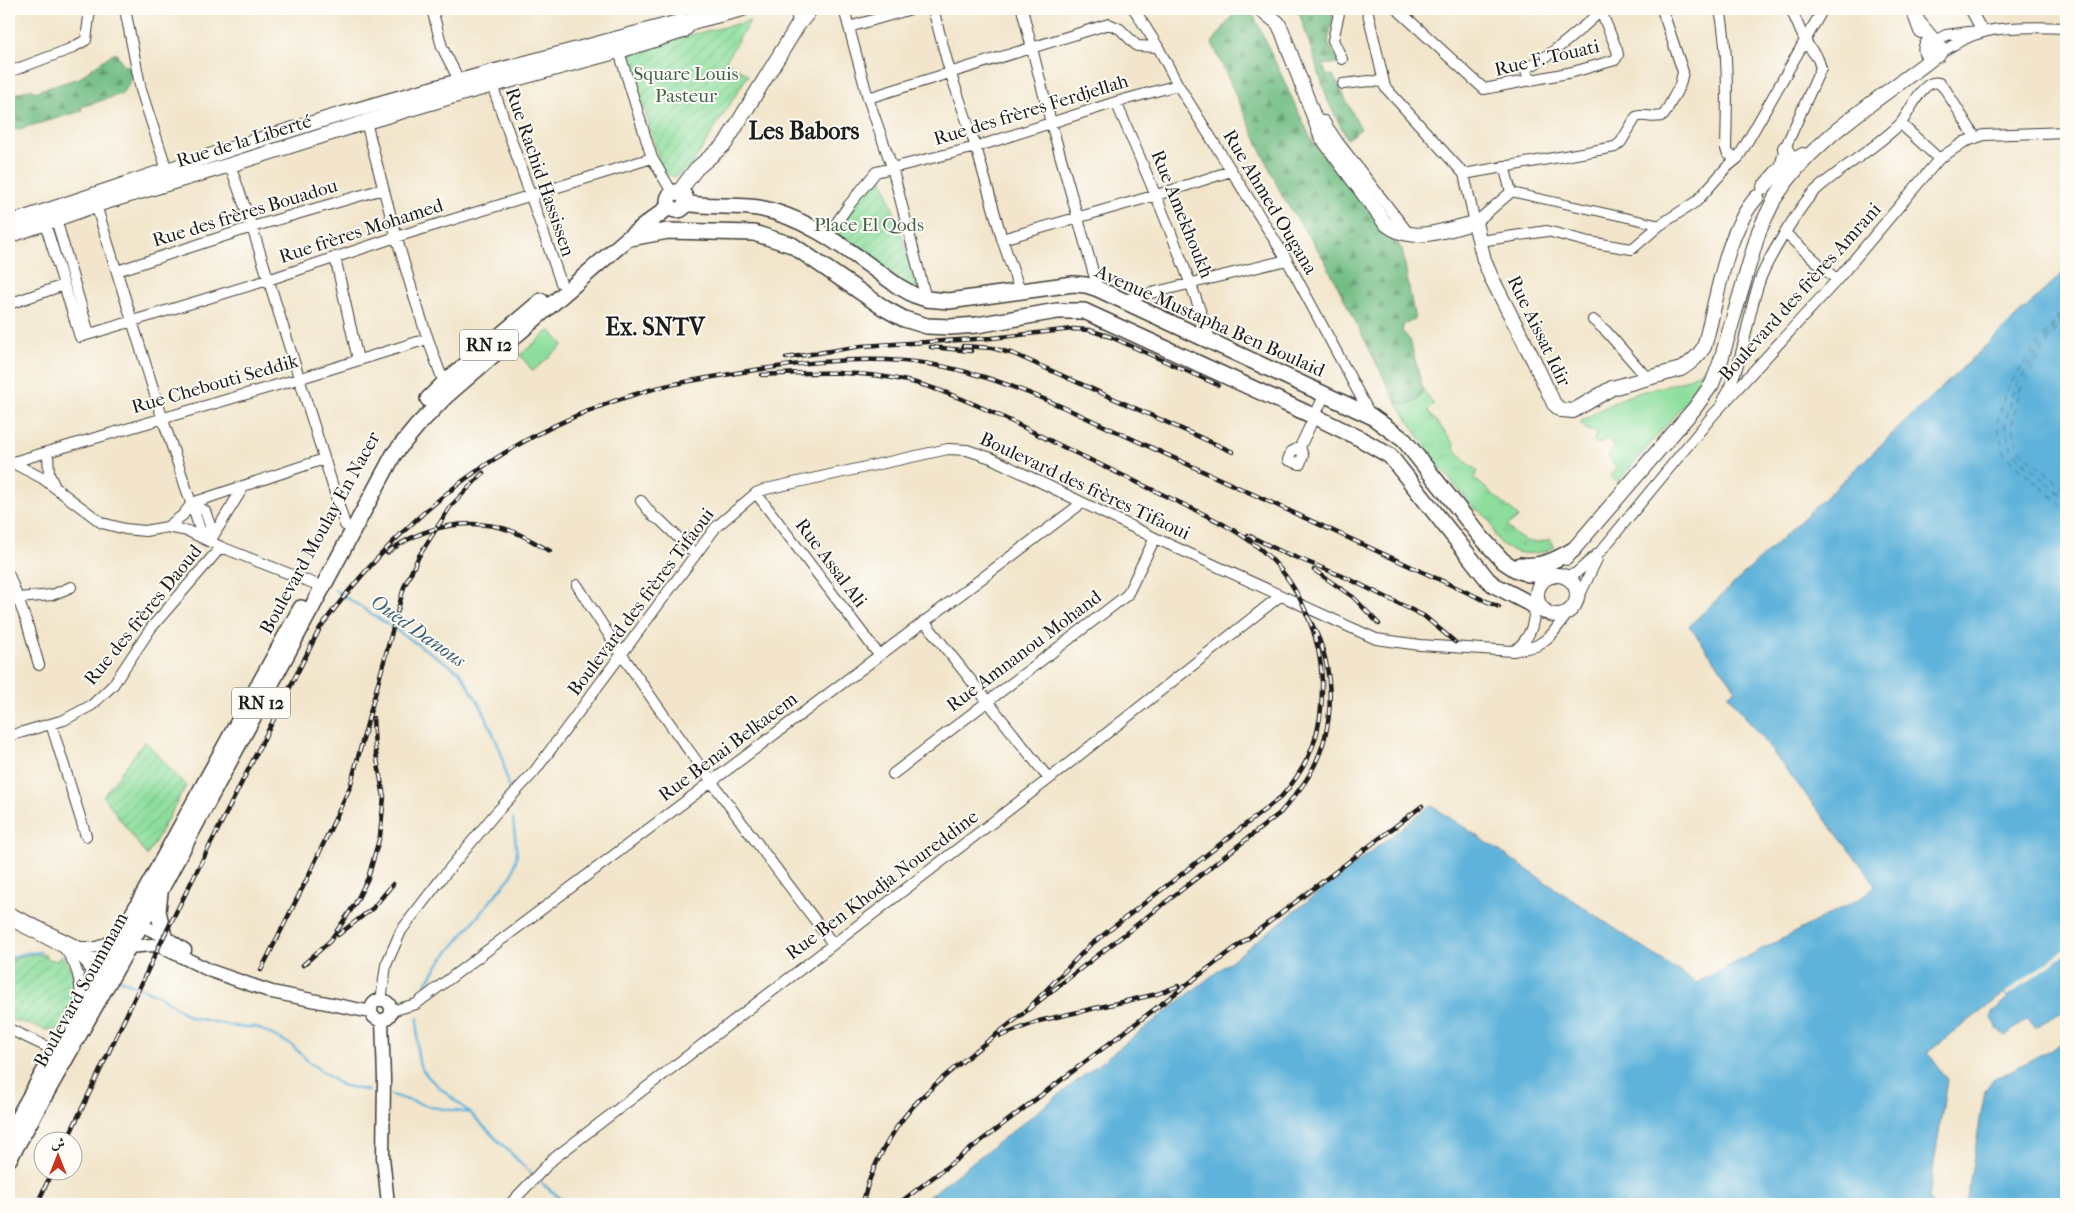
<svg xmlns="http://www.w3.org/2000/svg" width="2075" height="1213" font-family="'IM FELL French Canon',Amiri,serif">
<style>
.grass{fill:url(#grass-tufts);stroke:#547d5c}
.forest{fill:url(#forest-firs);stroke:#476c50}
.park{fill:#8dde9d;stroke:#547d5c}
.garden{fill:url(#garden-furrows);stroke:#547d5c}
.water{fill:#5fb2da;stroke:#3e677b}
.pier{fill:#f2e5cb}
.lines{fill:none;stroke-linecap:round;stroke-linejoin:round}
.stream{stroke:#5fb2da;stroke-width:2.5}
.ferry{stroke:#3a6071;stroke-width:1;stroke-dasharray:6 5;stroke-linecap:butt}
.pedestrian-casing{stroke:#3c3a36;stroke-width:10}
.minor-casing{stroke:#3c3a36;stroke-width:12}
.tertiary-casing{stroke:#3c3a36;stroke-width:15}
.secondary-casing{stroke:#3c3a36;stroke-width:16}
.primary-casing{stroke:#3c3a36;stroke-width:18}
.pedestrian{stroke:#fff;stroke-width:8}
.minor{stroke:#fff;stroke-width:10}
.tertiary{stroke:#fff;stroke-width:12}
.secondary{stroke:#fff;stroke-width:14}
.primary{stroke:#fff;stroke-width:15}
.rail-casing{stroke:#1c1c1c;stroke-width:4.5}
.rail{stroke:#fdfcf7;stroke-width:2.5;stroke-dasharray:8;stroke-linecap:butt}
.labels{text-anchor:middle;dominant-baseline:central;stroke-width:4;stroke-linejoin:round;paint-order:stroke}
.shield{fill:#fdfcf7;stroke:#605f5e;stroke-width:1}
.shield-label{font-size:18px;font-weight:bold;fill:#1c1c1c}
.street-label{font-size:19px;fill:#1c1c1c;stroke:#fdfcf7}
.park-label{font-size:19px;fill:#446049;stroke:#fdfcf7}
.water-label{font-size:20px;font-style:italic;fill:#3a6071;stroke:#fdfcf7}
.district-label{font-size:24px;font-weight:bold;fill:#1c1c1c;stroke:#fdfcf7}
</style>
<defs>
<pattern id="grass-tufts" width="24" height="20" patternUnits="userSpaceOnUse" patternTransform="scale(1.25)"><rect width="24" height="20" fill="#8dde9d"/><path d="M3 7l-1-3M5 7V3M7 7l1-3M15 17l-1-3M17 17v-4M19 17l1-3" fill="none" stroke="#79be87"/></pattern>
<pattern id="forest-firs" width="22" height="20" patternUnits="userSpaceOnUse" patternTransform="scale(1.25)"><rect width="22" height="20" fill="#72bd84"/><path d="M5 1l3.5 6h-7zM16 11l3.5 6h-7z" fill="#5d996b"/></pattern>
<pattern id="garden-furrows" width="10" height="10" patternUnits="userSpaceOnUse" patternTransform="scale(1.25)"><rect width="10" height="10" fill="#8dde9d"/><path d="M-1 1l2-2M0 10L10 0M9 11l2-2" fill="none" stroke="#79be87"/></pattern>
</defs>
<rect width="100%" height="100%" fill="#fdfcf7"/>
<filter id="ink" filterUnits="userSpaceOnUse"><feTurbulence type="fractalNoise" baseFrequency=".02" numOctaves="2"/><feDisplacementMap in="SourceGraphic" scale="10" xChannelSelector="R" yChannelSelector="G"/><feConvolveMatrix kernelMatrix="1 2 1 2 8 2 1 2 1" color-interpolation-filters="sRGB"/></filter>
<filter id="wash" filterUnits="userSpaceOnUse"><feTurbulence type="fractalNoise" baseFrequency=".0096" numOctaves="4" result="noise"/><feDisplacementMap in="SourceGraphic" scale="20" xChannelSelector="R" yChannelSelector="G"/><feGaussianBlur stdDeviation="1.12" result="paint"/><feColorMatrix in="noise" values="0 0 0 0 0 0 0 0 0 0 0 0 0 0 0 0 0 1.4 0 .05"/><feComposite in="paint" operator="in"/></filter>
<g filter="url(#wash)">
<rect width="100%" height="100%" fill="#f2e5cb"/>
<path class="grass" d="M1423,389L1434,405L1428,411L1455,445L1454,448L1466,462L1478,471L1474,478L1519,517L1507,526C1520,540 1530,547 1549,539L1555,547C1536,557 1506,557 1495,535C1494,532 1494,529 1493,527C1490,519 1482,511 1474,509L1433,458L1396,402L1406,405L1418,400Z"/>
<path class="forest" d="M1237,9L1254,16L1310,137L1402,249L1415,320L1404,324L1402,331L1410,340L1423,389L1418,400L1406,405L1396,402L1325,261L1282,196L1212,43Z
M1298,9H1333L1334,11L1328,43L1339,63L1323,65L1327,76L1333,75L1361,129L1347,139L1328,101Z
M115,52L125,66L132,64L135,77L129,79L130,83L122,94L81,107L82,111L9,132V96L32,88L34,92L82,77L84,74Z"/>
<path class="park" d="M550,330L563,345L533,371L520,355Z
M1705,367L1708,368L1697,389L1617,483L1611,476L1617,469L1608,456L1615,446L1607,439L1599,444L1593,442L1597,433L1587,430L1580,422C1596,412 1612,402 1629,396C1655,386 1685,387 1705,367Z"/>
<path class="garden" d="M750,21L726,60L748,75L692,165L675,177L663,173L628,53L686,36Z
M880,170L921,294L827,230Z
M145,741L186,786L147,856L103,796Z
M33,954L46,955V958L57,961L61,955C73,966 78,988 74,1004C72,1013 65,1022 61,1029L47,1030L9,1019V961L19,957Z"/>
<path class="water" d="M2066,270V1010L2035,1027L2027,1019L2005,1036L1997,1029L1991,1018L1992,1012L2009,998L2005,993L1928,1052L1947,1080L1929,1197L1932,1204H919L1431,805L1696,983L1861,898L1875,886L1874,882L1728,695L1736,689L1689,626Z
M2066,1041V1204H1966L1985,1090L1993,1080Z"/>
<path class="pier" d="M2066,948V953L2008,996L2005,993Z"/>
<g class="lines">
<path class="stream" d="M335,590L460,672L483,710L501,752L508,786
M9,958L26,953L41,952
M119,979L160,996L190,1017L238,1027H256L292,1045L309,1062L341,1085L369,1091
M425,985L440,962L512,875L517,855L513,819
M418,1018C418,1033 415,1051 420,1065C426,1080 456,1100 469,1112
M391,1095L431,1107L470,1113L534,1176
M538,1180L567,1204"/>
<path class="ferry" d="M2066,305L2006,390L1997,424L2005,455L2066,509
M2066,307L2013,391L2005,424L2012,451L2066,499
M2066,310L2019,392L2012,424L2018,448L2066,490"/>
</g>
</g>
<g filter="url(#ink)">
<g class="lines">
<g class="pedestrian-casing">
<path id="pedestrian" d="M1511,192L1660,225"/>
</g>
<g class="minor-casing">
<path id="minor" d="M125,9L141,90L167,170
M432,9L442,47L462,86
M692,9L696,21
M796,9L798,25
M844,9L868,98L892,167L926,299
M933,9L950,72L976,147L1002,239L1020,291
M1022,9L1051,123L1098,289
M1134,9L1158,47L1178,85L1287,260L1371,416
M1340,9L1333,40L1342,59
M1367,9L1385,87L1464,174
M1397,9L1484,89L1573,72L1615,60L1618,55L1617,50L1600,9
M1720,9C1729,55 1727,102 1726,149L1728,154L1738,158
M1970,9L1983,32
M849,27L911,9
M1934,41L1946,35L1977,31
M617,45L652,158L673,194
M1938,55C1952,45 1967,36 1984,32C2005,26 2043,27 2066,28
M9,72L70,49L86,40L90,9
M490,79L561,283
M1530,81L1525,69C1554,54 1577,32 1601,11
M1343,84L1369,81L1384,82
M868,98L1109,24L1120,29L1137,46L1158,47
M1116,102C1150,181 1184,260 1211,342
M1314,120L1324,121L1338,142L1409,234
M366,122C389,210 411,298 444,383
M1901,124L1939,159
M230,165L252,227L345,525
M1504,166L1511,192L1475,223L1464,174L1615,147L1621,142L1636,117C1645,113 1653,120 1664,115L1680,85L1683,72L1662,9
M1778,174L1785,148L1821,68L1818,59L1805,41L1791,9
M96,205L162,417L203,538
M56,219L89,334
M45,223L80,337L268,280L396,237L652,158
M1786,234L1837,280
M826,238L849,205L876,172L976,147L1116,102L1178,85
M1002,239L1157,195L1231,171
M1480,241L1547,231L1589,242L1632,249L1660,225L1697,201L1727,167L1738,158L1823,9
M335,257L358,360
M117,271L252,227L383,189
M1123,300L1287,260
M9,304L64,285
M1593,320L1606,331L1648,379
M1723,399C1744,365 1746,318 1760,280C1766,262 1802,202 1816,190C1842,167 1874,149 1899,125C1910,115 1921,78 1939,83L1945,89L1975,137
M1300,447L1325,394
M1300,447L1303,456L1300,464L1288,460L1291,452Z
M48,452L49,474L55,487
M11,462L42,478L102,523L125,529L145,531L167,527L188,531L221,547L323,587
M13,462L298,379L427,339
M756,493L879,655
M641,501L654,517L660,520L695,554
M192,503L205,511L210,525V541
M167,527L183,515L192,503L324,459
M210,541L244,486
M9,575L27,623L39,665
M1563,576L1575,574L1601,551L1713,415L1837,280L1939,159L1964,142L1984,135L2066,132
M577,585C655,710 745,827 833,944
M9,601L18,598L52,595L71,587
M1576,603L1597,559
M924,621L1049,779
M1514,651C1535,635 1534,618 1536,594
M51,724L86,836
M9,736L64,720L92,705L113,685L151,628L221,547
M893,774L1127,595L1155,538
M9,912L80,947H97L118,937
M9,920L64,948C78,965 81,982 81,1004
M69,944L88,965L95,983
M80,956L97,958L113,955
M381,1001L386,965L401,931L410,919L441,879L494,815L534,772L716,527L756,493L766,489L948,449L967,450L991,458L1155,538L1376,639L1420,645L1513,651L1536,646L1545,640L1552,634L1572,608
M391,1011L416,1004L1082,503
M9,1029L56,1051
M510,1204L553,1159L1049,779L1280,596"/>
</g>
<g class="tertiary-casing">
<path id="tertiary" d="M133,921L164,936L185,950
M128,947L152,945L160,946L211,971L272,992L371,1012
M371 1010a10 10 0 1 1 20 0a10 10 0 1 1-20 0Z
M382,1020L384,1079L383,1157L388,1204"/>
</g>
<g class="secondary-casing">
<path id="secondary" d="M1261,9L1278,23L1282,31L1321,136L1385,223C1411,246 1445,229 1475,223L1484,260L1491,277L1534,361L1554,404L1561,410L1573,411L1612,388L1681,369C1691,363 1698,357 1704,347C1717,302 1725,232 1757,197
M1913,9L1921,31
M1919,23L1934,41L1939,45L1940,52L1938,55L1932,57L1926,53C1924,47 1927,42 1934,41
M1785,148L1789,156L1797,158
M1764,187L1778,171L1803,155
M678,193L696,169L725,144L798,25L811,9
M1775,198C1812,138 1881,99 1935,56
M9,223C119,187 228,148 339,115C453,81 567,52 682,21L692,22L743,9
M9,236L96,205L230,165L366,122L464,93L619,51L683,31L692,22
M1566,558L1694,409L1712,384L1720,363L1759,231L1773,202
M1537 595a20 20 0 1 1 40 0a20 20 0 1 1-40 0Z"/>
</g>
<g class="primary-casing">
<path id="primary" d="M668 201a9 9 0 1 1 18 0a9 9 0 1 1-18 0Z
M685,203C710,208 734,204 758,208C810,217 855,256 898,286L914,295L926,299L949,301L1073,284L1086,285L1098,289L1371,416L1404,440L1481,537L1503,561L1515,569L1528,574L1554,575
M630,238L668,231L754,233L792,245L884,308L904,319L927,326L950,327L977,325L1057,311H1084L1324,421L1359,438L1390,456L1488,580L1494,585L1544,611
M428,399L444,383L541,301
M1520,565C1540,568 1556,560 1573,550
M160,893L158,911L164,936
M9,1134L130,919L301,608
M9,1159L161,889L394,454L417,426L446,396L627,239L670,206"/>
</g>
<use href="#pedestrian" class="pedestrian"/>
<use href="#minor" class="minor"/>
<use href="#tertiary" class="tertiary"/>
<use href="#secondary" class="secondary"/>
<use href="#primary" class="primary"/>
<g class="rail-casing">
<path id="rail" d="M963,346L992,348L1014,354L1233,452
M931,347L971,351
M786,358L862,346L992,338L1073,329L1089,330L1111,337L1218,385
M762,375C812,372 863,370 912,382C967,396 1027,430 1078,454C1110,469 1142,485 1174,500C1206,515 1242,531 1268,556C1301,587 1321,638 1322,682C1323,729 1312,762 1281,797L1089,946L1025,1012L1280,813C1292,799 1304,786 1312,770C1338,722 1335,659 1306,614
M1248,535L1290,556
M387,553C422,526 471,516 512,531C525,536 538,545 550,551
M1285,553L1347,578L1424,616L1455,642
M1314,570L1353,597L1379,624
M338,935L373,908L393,884
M303,965L330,941L355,904L368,878L380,836L384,797L375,748L373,718
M261,970L306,881L350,787L404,587L419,556L450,507L483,473
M1001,1036L1039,1021L1157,994L1178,986
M67,1140L164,936L320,628C407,510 509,429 653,389C680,382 708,378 736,373C792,364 847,357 904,361C960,365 1014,386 1065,408L1499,607
M37,1204L53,1170
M863,1204C869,1168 897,1120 924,1095C955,1065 991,1039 1025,1012
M898,1204L1422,806"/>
</g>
<use href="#rail" class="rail"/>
</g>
</g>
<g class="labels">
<g class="shield">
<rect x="460" y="329.5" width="58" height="31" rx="4"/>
<rect x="232" y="687.5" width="58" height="31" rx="4"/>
</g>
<g class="shield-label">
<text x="489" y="345">RN 12</text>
<text x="261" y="703">RN 12</text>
</g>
<g class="street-label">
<text transform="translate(1547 58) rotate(-13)">Rue F. Touati</text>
<text transform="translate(1031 110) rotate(-17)">Rue des frères Ferdjellah</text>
<text transform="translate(244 141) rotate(-17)">Rue de la Liberté</text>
<text transform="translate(540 172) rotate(71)">Rue Rachid Hassissen</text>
<text transform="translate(1270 202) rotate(59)">Rue Ahmed Ougana</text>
<text transform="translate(245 213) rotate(-17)">Rue des frères Bouadou</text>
<text transform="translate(1182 214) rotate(68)">Rue Amekhoukh</text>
<text transform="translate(361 231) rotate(-18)">Rue frères Mohamed</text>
<text transform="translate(1800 292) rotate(-48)">Boulevard des frères Amrani</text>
<text transform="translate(1210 321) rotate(24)">Avenue Mustapha Ben Boulaid</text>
<text transform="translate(1539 331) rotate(64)">Rue Aissat Idir</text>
<text transform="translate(215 384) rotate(-16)">Rue Chebouti Seddik</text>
<text transform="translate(1085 486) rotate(25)">Boulevard des frères Tifaoui</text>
<text transform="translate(320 533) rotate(-61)">Boulevard Moulay En Nacer</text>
<text transform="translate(831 563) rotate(53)">Rue Assal Ali</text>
<text transform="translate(641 602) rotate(-53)">Boulevard des frères Tifaoui</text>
<text transform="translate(143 615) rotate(-51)">Rue des frères Daoud</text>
<text transform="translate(1024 651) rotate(-37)">Rue Amnanou Mohand</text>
<text transform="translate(728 747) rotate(-37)">Rue Benai Belkacem</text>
<text transform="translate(882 885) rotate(-37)">Rue Ben Khodja Noureddine</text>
<text transform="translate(81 990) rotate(-61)">Boulevard Soummam</text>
</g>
<g class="park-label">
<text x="686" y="74">Square Louis<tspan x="686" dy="22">Pasteur</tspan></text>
<text x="869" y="225">Place El Qods</text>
</g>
<g class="water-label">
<text transform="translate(418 631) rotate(35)">Oued Danous</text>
</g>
<g class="district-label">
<text x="804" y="131">Les Babors</text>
<text x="655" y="327">Ex. SNTV</text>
</g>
</g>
<rect width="2075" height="1213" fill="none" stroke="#fdfcf7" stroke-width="30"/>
<g transform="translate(58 1156)"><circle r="24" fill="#fdfcf7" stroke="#a3a29f"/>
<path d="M0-4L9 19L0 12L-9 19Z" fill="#c8321e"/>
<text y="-8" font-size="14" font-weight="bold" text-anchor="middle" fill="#1c1c1c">ش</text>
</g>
</svg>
